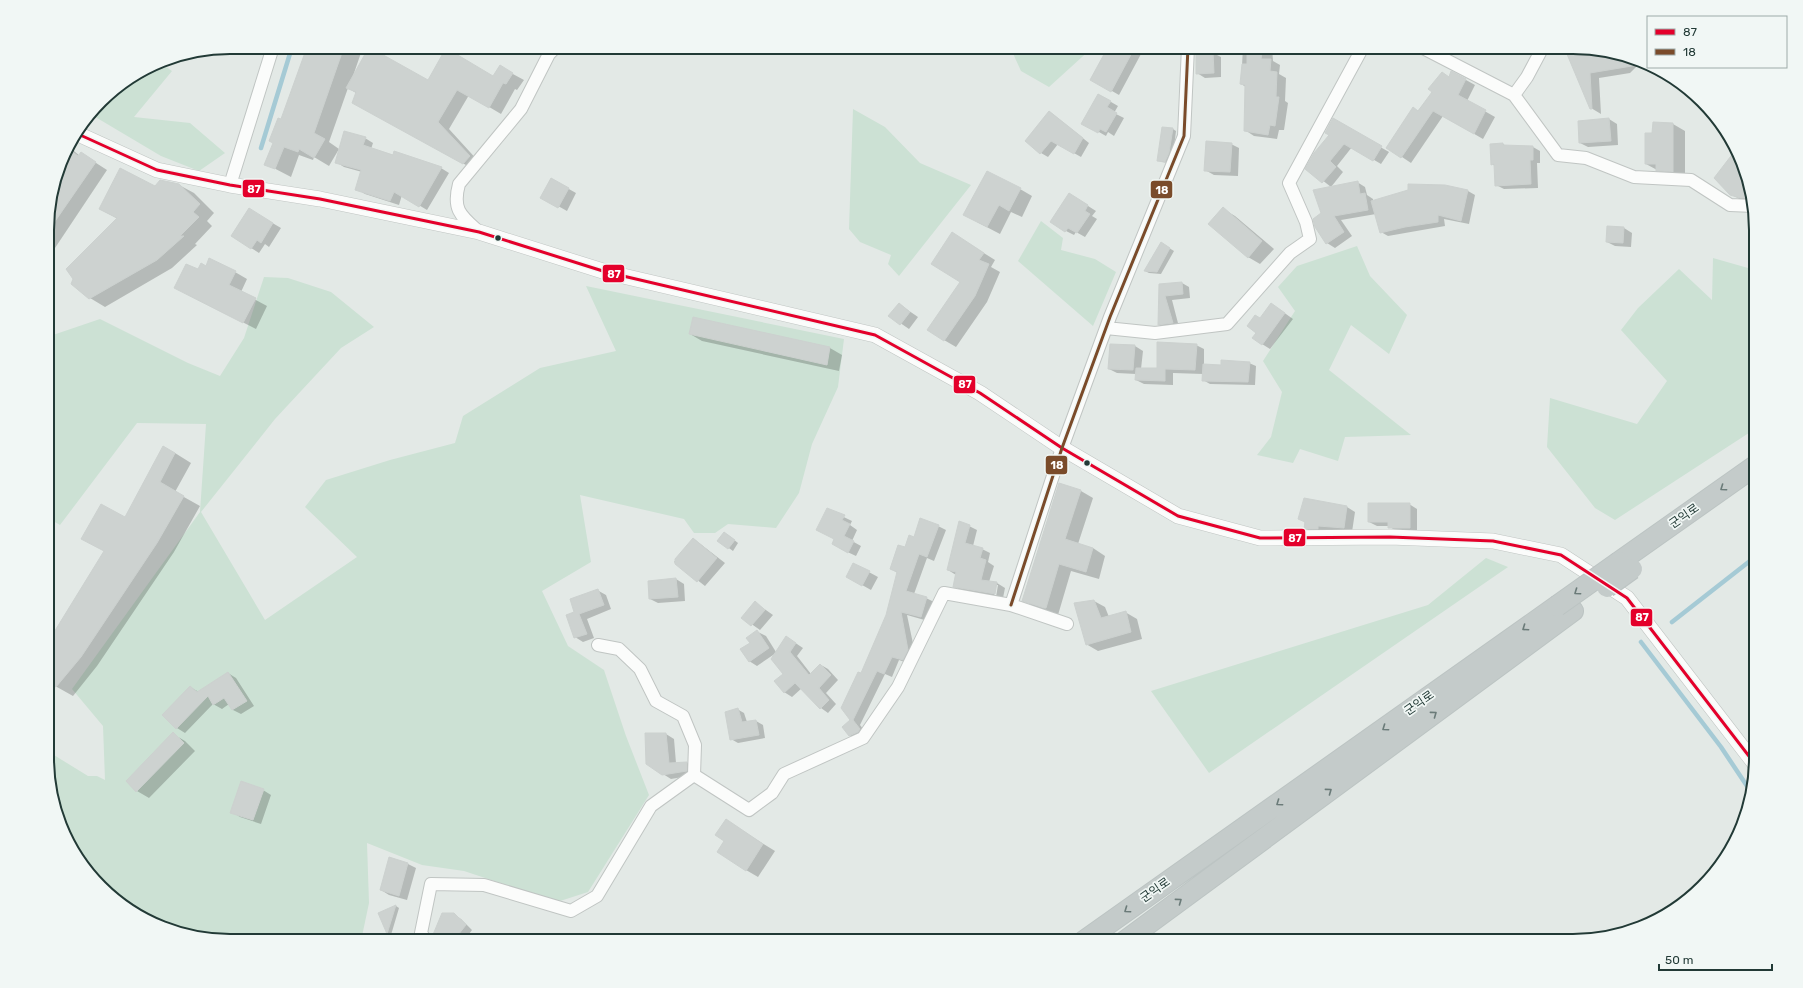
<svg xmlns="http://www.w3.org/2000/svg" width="1803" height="988" font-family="Rubik,'Noto Sans KR',sans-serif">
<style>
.green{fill:#cce1d4}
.shadow{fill:#0003}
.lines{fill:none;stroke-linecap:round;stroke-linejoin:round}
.stream{stroke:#a5cad5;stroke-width:4.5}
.building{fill:#cdd2d0;stroke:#ccd1cf}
.minor-casing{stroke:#c0c5c3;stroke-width:14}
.tertiary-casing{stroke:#c0c5c3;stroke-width:16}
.trunk-casing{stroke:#bcc4c3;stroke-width:22}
.minor{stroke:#fbfcfb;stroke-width:12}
.tertiary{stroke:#fbfcfb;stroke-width:15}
.trunk{stroke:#c4cbca;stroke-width:20}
.trunk-bridge-casing{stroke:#bcc4c3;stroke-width:22;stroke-linecap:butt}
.trunk-bridge{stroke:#c4cbca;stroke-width:20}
.bus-1-casing{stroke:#f1f7f5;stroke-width:6}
.bus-2-casing{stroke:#f1f7f5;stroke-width:6}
.bus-1{stroke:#e4002b;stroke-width:3}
.bus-2{stroke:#7a4b2a;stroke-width:3}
.oneway{stroke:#6b7b79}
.bus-dot{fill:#223a36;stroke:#f1f7f5;stroke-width:1.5}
.labels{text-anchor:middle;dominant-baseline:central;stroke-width:3.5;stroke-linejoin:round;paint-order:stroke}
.street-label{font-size:12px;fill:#223a36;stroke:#f1f7f5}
.rim{fill:none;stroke:#223a36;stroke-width:2}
.line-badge{stroke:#f1f7f5;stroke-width:1.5}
.badge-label{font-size:11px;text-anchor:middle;font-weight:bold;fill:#fff}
</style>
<rect width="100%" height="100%" fill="#e3e9e6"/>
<path class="green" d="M1013,47H1093L1049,87L1021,71L1011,49Z
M159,62L172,71L134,117L190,123L225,153L199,171L161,156L92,115L109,93Z
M853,109L885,127L920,163L971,185L899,276L888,264L891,255L860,242L849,229Z
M1041,221L1063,238L1061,250L1095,259L1116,272L1093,326L1018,261Z
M1357,246L1370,276L1407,315L1389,354L1351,325L1329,370L1411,435L1345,437L1338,461L1300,449L1293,463L1257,455L1271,437L1282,392L1263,361L1295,311L1278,287L1297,266Z
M1713,258L1755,270V429L1615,520L1595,508L1547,447L1550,398L1637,424L1667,381L1621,330L1638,308L1679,269L1712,300Z
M264,277L288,278L331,292L374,327L341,348L275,419L201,512L265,620L357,557L305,507L326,480L390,460L455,443L463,416L540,368L616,351L586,286L844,339L838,387L812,444L799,493L776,528L728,524L715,533H694L684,519L580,495L591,562L542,591L568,646L604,670L626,736L649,795L588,892L557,902L464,871L422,865L367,843L369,903L361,941H230L149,922L110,896L78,860L49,782V752L88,776H97L105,780L103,726L72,689L200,512L206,424L137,423L60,525L48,518V340L53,335L100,319L188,363L220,376L244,338Z
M1486,558L1508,567L1209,773L1151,691L1428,605Z"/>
<path class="shadow" d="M308,47H363L353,76L428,81L494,77L511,73L524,80L517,90L515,89L501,114L469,95L449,129L480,163L475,170L365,109L356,93L348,88L329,142L339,149L329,166L314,157L313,160L299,155L291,177L266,164Z
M1109,47H1128L1141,54L1119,95L1091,79Z
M1243,47H1272L1273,61L1280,65L1279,74L1286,78L1285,101L1288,103L1284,130H1279L1277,139L1254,136L1245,130L1246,87L1241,84Z
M1570,47L1640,63L1630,73L1599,78L1601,114L1591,108Z
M1213,53L1221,57V77L1205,78L1197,73Z
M1450,77L1466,80L1475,85L1467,101L1495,117L1483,139L1443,116L1411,163L1387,147L1434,92Z
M1099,95L1118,106L1114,113L1124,118L1114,136L1108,132L1106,136L1083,123Z
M1050,112L1089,143L1081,157L1058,144L1048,157L1041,153Z
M1609,119L1617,124L1618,145L1588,147L1580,143Z
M1333,120L1389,152L1381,164L1352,147L1337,166L1343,172L1331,187L1307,168L1330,135Z
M1654,123L1673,124L1685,131V178L1670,177L1646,164L1653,134Z
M1173,129L1176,131L1173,155L1169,163L1162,162L1158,160Z
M365,138L373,143L371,149L441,168L449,173L427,210L402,195L399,205L365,194L357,189L362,172L344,167L336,162Z
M1231,144L1239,148L1238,176L1214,175L1205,170Z
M1503,144L1506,146L1533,147L1540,151V163H1537L1538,188L1504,189L1496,185L1495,166L1492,164Z
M68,146L80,156L93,161L107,170L51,254L47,252V218L66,149Z
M1735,154L1753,203L1741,200L1731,194Z
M551,179L576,193L567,211L542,197Z
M1357,182L1365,187L1367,195L1373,199V201L1445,186L1468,191L1475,195L1469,224L1444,219L1445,226L1388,236L1381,232L1376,214L1341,220L1352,236L1335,248L1327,243L1316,227Z
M179,185L194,193L214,213L207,221L212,226L195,244L197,245L172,268L105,307L90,298L118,219L100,209L155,187Z
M1020,189L1032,196L1022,217L1011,212L1000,234L977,222Z
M1077,199L1096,211L1092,216L1097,219L1085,237L1076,232L1074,235L1066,231Z
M1223,209L1235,216L1274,249L1260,264L1248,257Z
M257,214L281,228L269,247L265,244L259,253L232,236Z
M1624,228L1632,233L1631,247L1615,246L1607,242Z
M963,240L995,260L991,267L1000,272L987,302L956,347L944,340L961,282Z
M1161,243L1174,251L1161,274L1149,273L1145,271Z
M206,267L235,272L247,279L241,292L267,306L256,329L187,294L198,270Z
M1182,283L1189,287L1190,298L1172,300L1179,327L1166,329L1159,325L1160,285Z
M899,304L918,317L909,329L890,316Z
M1279,309L1293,319L1270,349L1262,344L1257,333L1260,319Z
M694,318L830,348L842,355L839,371L702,341L690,334Z
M1196,345L1204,349V365L1222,366L1249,363L1256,366L1255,385L1210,384L1203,380V374L1173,373V385L1144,384L1136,380V374L1117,373L1109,369L1135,346L1143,351L1141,369H1158Z
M175,453L191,463L175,492L200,506L174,552L151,586L97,666L73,696L48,682Z
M1059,484L1081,491L1093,498L1078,544L1093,548L1105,556L1099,579L1071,571L1058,615L1036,608L1024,600Z
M1304,499L1347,507L1355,512L1352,532L1313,533L1305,528Z
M1409,504L1417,509V532H1397L1389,526H1377L1369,522Z
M827,509L852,521L850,525L857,530L852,541L861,546L856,556L841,549L835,539Z
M938,526L946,530L934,561L927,558L914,594L926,598L934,602L928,621L907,615L915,653L910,664L899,660L892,677L885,674L860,725L867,734L857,740L850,735L852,720L862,675L887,615L898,573L891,569L914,539Z
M969,526L977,530L973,546L982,549L990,553L988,562L994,566L989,582L997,583L1005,588L1003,598L996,597L998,585H996L994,596L962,591L954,586L956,575L948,570Z
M728,535L738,543L733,551L719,541Z
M694,539L725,563L705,586L674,562Z
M854,564L878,577L871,590L855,581Z
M676,579L684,584L685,601L658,603L650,599Z
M597,590L606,595L611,609L587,619L594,638L583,642L575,637L576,612Z
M1094,601L1105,607L1109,617L1125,612L1137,619L1142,639L1098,651L1086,644Z
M756,603L773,615L760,630L743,618Z
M758,632L766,636L776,652L794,642L803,648L797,656L811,674L821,665L828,669L838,680L826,693L836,704L828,713L821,708L802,688L792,697L784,692V674L776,653L757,666L749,661L751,643Z
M228,673L236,678L254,706L241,714L233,710L229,704L222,709L213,704L185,733L177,728L190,687L199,692Z
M737,709L744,713L747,722L756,721L763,725L765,738L738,743L731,739Z
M173,734L185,741L195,751L149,798L137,791Z
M666,734L674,739L676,763H687L695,768L694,775L671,779L663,774Z
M263,790L271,795L261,824L240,817L232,812Z
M738,828L775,851L758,877L746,870Z
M408,864L416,868L407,900L389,895L381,890Z
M396,906L399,908L391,935L388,933L380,913Z
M454,914L461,919L472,930L464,941H436Z"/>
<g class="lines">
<path class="stream" d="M261,148L292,47
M1672,622L1755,557
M1641,642L1721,747L1749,789"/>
</g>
<path class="building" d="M307,47H344L314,133L325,139L314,158L299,149L298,152L284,147L275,169L264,165L273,143L269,141L278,118L281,119Z
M369,47L428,80L446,48L493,76L500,65L513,73L506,84L503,83L489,108L457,90L438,122L470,156L463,164L352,103L356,92L346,88Z
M1108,47H1135L1111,92L1090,80Z
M1564,47H1573L1644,64L1590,73L1592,109H1590Z
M1196,52H1213L1214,73L1196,74Z
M1247,52L1262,53L1261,59H1271L1270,71L1277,72L1276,97H1279L1275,126L1270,125L1268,135L1244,131L1245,85L1240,84L1242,64H1247Z
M1451,71L1466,79L1458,95L1486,110L1474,134L1433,111L1401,158L1386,148L1413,107L1418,111L1432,92L1428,89L1442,72L1449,77Z
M1098,94L1111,101L1107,107L1117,113L1106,132L1100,129L1098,133L1081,124Z
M1049,111L1083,138L1074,154L1051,141L1040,154L1025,141Z
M1333,118L1382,146L1373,161L1344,144L1330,161L1336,167L1322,183L1305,169L1314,153L1329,135L1325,133Z
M1609,118L1611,141L1579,143L1578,121Z
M1653,122L1673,123V172L1656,171V164H1645V133H1652Z
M1162,127L1173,128L1169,153L1165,162L1157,161Z
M344,131L366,137L363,145L393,155L394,151L442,167L419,207L394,192L390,201L355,190L361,170L335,163Z
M1206,141L1232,143L1230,172L1204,171Z
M1503,143V145L1533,146V160H1530L1531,184L1495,186L1494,164L1491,165L1490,144Z
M67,148L78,156L81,152L96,162L47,233V218Z
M1734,152L1746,183L1751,198H1740L1730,195L1714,178Z
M120,168L155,186L160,180L179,184L200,204L193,212L199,217L180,236H184L157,260L89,299L71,284L73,279L66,269L117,218L99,209Z
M987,171L1021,188L1009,211L999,205L987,227L963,215Z
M551,178L569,188L558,208L540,198Z
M1358,181L1360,194L1365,193L1368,210L1334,216L1344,232L1326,244L1315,227L1313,219L1321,213L1313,190Z
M1408,184L1445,185L1468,190L1461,221L1438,215V222L1405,227L1380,233L1371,201L1408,190Z
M1069,193L1088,205L1085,211L1090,214L1077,233L1068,228L1065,232L1050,222Z
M1223,207L1262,241L1248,258L1208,224Z
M249,208L273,223L261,243L257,240L251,249L231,236Z
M1607,226L1624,227L1623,243L1606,242Z
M952,232L984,253L979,260L989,264L975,296L944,341L927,330L960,282L931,264Z
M1161,242L1170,248L1157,272L1144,271Z
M209,258L236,271L229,285L256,298L243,323L174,288L186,264L198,269L201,263L206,266Z
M1182,282L1183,294L1165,296L1173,323L1158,325L1159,284Z
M899,303L910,312L900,325L888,316Z
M1271,303L1285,313L1262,345L1252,338L1256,333L1247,326L1255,315L1260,318Z
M693,317L830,347L827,365L689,334Z
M1157,342L1197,344L1195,370L1165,369V381L1135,380L1136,368H1157Z
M1110,344L1135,345L1133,370L1108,369Z
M1221,360L1250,362L1248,382L1202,381L1203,364L1221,365Z
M163,446L175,453L160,482L184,496L157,543L81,657L56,687L48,683V642L104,551L81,539L101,504L125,517Z
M1059,483L1081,490L1065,539L1093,548L1086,572L1059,564L1046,608H1044L1022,601Z
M1304,498L1347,506L1344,528L1318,526V529H1304L1305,522L1298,519Z
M1368,503H1410V528H1388V522H1368Z
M827,508L845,515L842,520L850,524L844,536L854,541L848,553L832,544L834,539L816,530Z
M920,518L939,525L927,557L919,554L906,591L927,597L921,617L901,612L908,650L903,660L892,657L884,674L877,671L853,720L860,729L858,732L849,736L842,727L850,720L841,708L858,672L861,673L886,615L897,572L890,569L898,545L905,547L909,535L914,537Z
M959,521L970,525L965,543L983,548L980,558L986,560L981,580L997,582L995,594L953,587L956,572L947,570Z
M724,532L735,540L728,549L717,541Z
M693,538L717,558L697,582L675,564V559Z
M853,563L870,571L862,586L846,577Z
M676,578L678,597L649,599L648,581Z
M598,589L604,605L579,614L587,634L574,638L566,615L574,612L570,599Z
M1094,600L1101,618L1126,611L1131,632L1086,645L1074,603Z
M755,601L765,610L751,626L741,618Z
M757,630L769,648L749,662L740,649L750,643L746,638Z
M786,636L796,643L790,652L809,675L820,664L831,675L819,688L829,700L820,709L795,683L784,693L774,681L783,674L771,659Z
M228,672L247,701L232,710L224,698L213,705L208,696L176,729L162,715L190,686L197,692Z
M738,708L742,722L756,720L759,735L730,740L725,712Z
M173,732L184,743L136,792L126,781Z
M645,733H666L669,763L687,762V771L662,775L646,764Z
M241,781L264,789L253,820L230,813Z
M726,819L763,844L746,871L717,852L724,841L715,835Z
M389,857L408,863L399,896L380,890Z
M396,905L387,934L378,913Z
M442,913H454L466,925L458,935L452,933L447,941H433L432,937Z"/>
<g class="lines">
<g class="minor-casing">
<path id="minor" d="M1421,47L1514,95L1558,155L1586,158L1634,177L1691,180L1730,205L1754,206
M1514,95L1527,77L1543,47
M230,185L273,47
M479,232C461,216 452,210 459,184L521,109L549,54L556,47
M1106,328L1155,333L1227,324L1290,253L1310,239L1306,222L1289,183L1363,47
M1011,605L1062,448L1110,317L1184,136L1188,47
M598,645L619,649L640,669L656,701L683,716L695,745L694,775
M426,941L421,933L431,884L484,885L571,911L597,896L651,806L694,775L749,810L772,793L784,774L863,738L898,687L944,593L1011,605L1067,624"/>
</g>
<g class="tertiary-casing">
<path id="tertiary" d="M78,134L157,170L230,185L320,199L479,232L606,272L875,335L980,393L1062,448L1178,516L1260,538L1390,537L1493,541L1561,555L1627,598L1755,764"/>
</g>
<g class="trunk-casing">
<path id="trunk" d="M1619,562L1755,466
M1084,941L1557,606
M1125,941L1573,611"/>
</g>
<use href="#minor" class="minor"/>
<use href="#tertiary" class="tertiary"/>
<use href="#trunk" class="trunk"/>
<g class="trunk-bridge-casing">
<path id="trunk-bridge" d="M1607,587L1632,569
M1557,606L1619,562"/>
</g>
<use href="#trunk-bridge" class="trunk-bridge"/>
<g class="bus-1-casing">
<path id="bus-1" d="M78,134L157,170L230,185L320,199L479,232L606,272L875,335L980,393L1062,448L1178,516L1260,538L1390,537L1493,541L1561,555L1627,598L1755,764"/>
</g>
<g class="bus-2-casing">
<path id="bus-2" d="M1011,605L1062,448L1110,317L1184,136L1188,47"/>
</g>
<use href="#bus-1" class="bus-1"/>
<use href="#bus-2" class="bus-2"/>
</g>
<defs><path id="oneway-chevron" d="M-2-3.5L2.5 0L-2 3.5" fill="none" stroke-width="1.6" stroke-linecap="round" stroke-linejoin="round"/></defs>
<g class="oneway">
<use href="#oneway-chevron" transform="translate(1723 488) rotate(145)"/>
<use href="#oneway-chevron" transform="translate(1577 592) rotate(145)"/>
<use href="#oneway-chevron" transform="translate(1525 628) rotate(145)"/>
<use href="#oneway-chevron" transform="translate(1434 714) rotate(-36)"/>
<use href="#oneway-chevron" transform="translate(1385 728) rotate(145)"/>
<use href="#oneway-chevron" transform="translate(1329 791) rotate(-36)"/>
<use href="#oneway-chevron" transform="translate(1279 803) rotate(145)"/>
<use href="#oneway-chevron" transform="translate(1179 901) rotate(-36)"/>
<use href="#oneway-chevron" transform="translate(1127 910) rotate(145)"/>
</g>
<g class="bus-dot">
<circle cx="498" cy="238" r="3.5"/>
<circle cx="1087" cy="463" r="3.5"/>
</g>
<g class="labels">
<g class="street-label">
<text transform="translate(1684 516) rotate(-35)">군익로</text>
<text transform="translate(1419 703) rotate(-35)">군익로</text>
<text transform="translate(1155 890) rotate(-35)">군익로</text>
</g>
</g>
<path d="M0 0H1803V988H0ZM230 54H1573A176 176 0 0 1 1749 230V758A176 176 0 0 1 1573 934H230A176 176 0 0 1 54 758V230A176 176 0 0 1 230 54Z" fill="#f1f7f5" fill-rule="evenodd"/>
<path class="rim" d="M230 54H1573A176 176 0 0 1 1749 230V758A176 176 0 0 1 1573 934H230A176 176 0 0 1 54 758V230A176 176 0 0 1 230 54Z"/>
<g class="line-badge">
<rect x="242" y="179" width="23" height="19" rx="4" fill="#e4002b"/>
<rect x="1150" y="180" width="23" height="19" rx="4" fill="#7a4b2a"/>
<rect x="602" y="264" width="23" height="19" rx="4" fill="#e4002b"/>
<rect x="953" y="375" width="23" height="19" rx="4" fill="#e4002b"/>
<rect x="1045" y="455" width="23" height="20" rx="4" fill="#7a4b2a"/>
<rect x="1283" y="528" width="23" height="19" rx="4" fill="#e4002b"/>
<rect x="1630" y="608" width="23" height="19" rx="4" fill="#e4002b"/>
</g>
<g class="badge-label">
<text x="254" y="193">87</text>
<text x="1162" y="194">18</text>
<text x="614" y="278">87</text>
<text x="965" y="388">87</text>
<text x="1057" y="469">18</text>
<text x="1295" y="542">87</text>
<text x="1642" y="621">87</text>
</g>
<rect x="1647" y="16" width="140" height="52" fill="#f1f7f5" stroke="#9eaba9"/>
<rect x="1655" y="29" width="20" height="6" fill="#e4002b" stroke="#9eaba9"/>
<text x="1683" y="36" font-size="12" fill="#223a36">87</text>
<rect x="1655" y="49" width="20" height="6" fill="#7a4b2a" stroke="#9eaba9"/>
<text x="1683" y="56" font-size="12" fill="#223a36">18</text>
<path d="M1659 964v6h113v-6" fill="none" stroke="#223a36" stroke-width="2"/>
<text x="1665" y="964" font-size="12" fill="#223a36" stroke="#f1f7f5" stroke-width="3" paint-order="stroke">50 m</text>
</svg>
